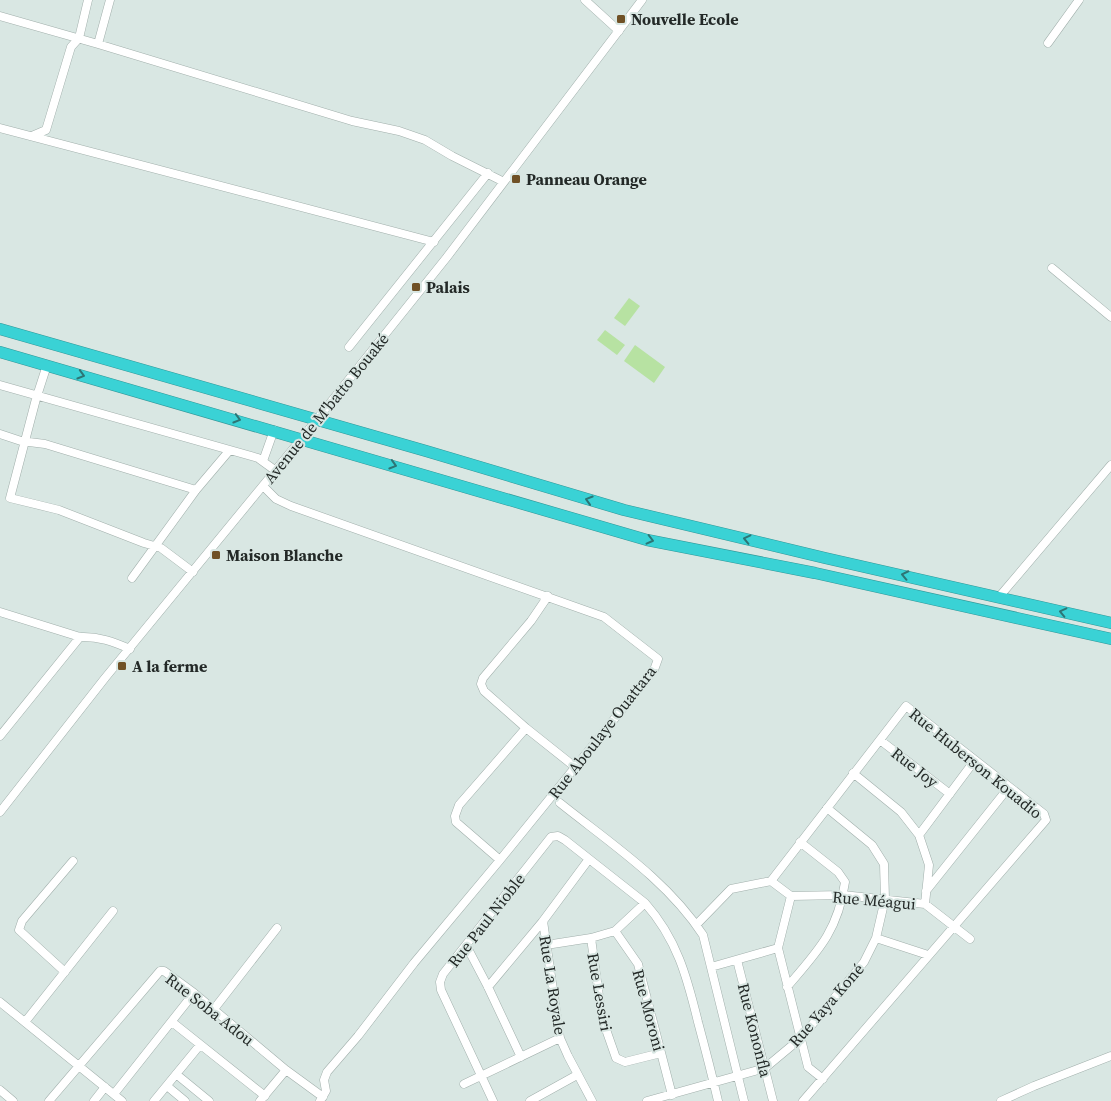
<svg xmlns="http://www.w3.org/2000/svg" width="1111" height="1101" font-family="'Source Serif 4',serif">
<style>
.green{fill:#b7e2a2}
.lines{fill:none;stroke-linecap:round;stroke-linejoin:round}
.minor-casing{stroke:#a1afab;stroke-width:9}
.highway-casing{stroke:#329798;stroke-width:12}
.minor{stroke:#fff;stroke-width:8}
.highway{stroke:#3ad2d5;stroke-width:11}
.oneway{stroke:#2d7575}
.poi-dot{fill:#705126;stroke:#d9e7e3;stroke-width:2}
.labels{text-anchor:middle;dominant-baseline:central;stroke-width:4;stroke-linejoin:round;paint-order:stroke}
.poi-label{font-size:16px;font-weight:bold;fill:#232927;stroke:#d9e7e3;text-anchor:start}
.street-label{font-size:16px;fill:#232927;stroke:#d9e7e3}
</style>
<rect width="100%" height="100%" fill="#d9e7e3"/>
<path class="green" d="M629,298L640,306L625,326L614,318Z
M605,330L625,345L617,355L597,340Z
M635,345L665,367L654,383L624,361Z"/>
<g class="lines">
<g class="minor-casing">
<path id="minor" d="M585,0L619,31
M0,16L98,44L352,121L399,131L425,140L452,156L504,182
M1048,43L1079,0
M98,44L110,0
M0,128L434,242
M32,136L46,130L71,47L79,38L88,0
M1052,268L1111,317
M349,347L488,173
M47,365L36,399L10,498L59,510L144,543L161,548L193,572
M0,385L258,458L276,471
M0,434L21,441L45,444L196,490
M263,461L274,430
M263,486L276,499L291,506L604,617L658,659L654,670L500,860L414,963L358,1036L327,1072L324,1080L326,1091L320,1101
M132,578L196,490L229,451
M999,597L1111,465
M0,612L80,637C98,636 114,642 130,649
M526,728L575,767
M0,736L80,637
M880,740L950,794
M853,773L901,812L919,835L929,865L925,904
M560,803C610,843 667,880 703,935L744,1101
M0,812L105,678L302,438L447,257L642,0
M919,835L975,760
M500,860L456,822L455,816L459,805L526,728L484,691L481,684L483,678L531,621L548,596
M771,881L791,896L843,895L925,904L970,939
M926,891L1009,787
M543,921L560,1038L568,1056L592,1101
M696,925L731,889L771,881L906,706L1044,814L1046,820L803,1101
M615,931L638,964L672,1095
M591,938L602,1018L616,1058L625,1062L661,1053
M876,938L928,955
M466,945L488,987L521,1057
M546,945L591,938L615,931L645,903
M778,948L808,1067L823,1079
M737,960L773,1101
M711,967L778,948L791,896
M65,972L19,930L22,921L73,861
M488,987L543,921L589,859
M787,987C818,951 838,931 845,882L838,872L800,842
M0,1002L122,1101
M214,1009L277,928
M25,1022L113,911
M172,1022L265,1096
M176,1074L209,1101
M464,1084L560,1038
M167,1086L185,1101
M0,1090L13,1101
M114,1094L194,993
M49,1101L160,971H164L194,993L286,1070L323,1097
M94,1101L105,1087
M154,1101L200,1045
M260,1101L286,1070
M493,1101L441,990L440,982L443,974L551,837L558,836L565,840L645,903C677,939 687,977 698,1022C705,1048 712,1075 718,1101
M530,1101L577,1075
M647,1101L765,1068L801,1038L864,962L876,938L885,899L884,864L872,845L827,808
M1001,1101L1034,1086L1111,1056"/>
</g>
<g class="highway-casing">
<path id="highway" d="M0,329L426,451L624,510L825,558L1111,623
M0,352L647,540L815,573L1111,639"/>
</g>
<use href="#minor" class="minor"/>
<use href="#highway" class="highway"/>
</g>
<defs><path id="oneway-chevron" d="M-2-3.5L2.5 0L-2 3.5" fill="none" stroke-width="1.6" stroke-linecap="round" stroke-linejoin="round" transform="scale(1.25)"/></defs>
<g class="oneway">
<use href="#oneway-chevron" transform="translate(81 375) rotate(16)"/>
<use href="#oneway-chevron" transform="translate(237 419) rotate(16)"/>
<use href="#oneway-chevron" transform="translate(393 465) rotate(17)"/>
<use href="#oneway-chevron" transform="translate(589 500) rotate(-163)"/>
<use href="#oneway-chevron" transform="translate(747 539) rotate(-167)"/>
<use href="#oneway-chevron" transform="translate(650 540) rotate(14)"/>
<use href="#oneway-chevron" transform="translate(905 575) rotate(-168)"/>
<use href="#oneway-chevron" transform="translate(1063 612) rotate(-167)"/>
</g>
<g class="poi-dot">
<rect x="616" y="14" width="10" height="10" rx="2.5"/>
<rect x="511" y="174" width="10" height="10" rx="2.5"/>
<rect x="411" y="282" width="10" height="10" rx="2.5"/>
<rect x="211" y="550" width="10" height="10" rx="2.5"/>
<rect x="117" y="661" width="10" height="10" rx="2.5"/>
</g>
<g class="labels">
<g class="poi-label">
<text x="631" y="19">Nouvelle Ecole</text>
<text x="526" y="179">Panneau Orange</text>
<text x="426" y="287">Palais</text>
<text x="226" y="555">Maison Blanche</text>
<text x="132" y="666">A la ferme</text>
</g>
<g class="street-label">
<text transform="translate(326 408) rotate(-51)">Avenue de M'batto Bouaké</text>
<text transform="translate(602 732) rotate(-52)">Rue Aboulaye Ouattara</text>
<text transform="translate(976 763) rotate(39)">Rue Huberson Kouadio</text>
<text transform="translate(915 767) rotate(38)">Rue Joy</text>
<text transform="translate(874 900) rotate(5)">Rue Méagui</text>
<text transform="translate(486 920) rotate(-52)">Rue Paul Nioble</text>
<text transform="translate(553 985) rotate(81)">Rue La Royale</text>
<text transform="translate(600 992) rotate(80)">Rue Lessiri</text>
<text transform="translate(826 1005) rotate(-49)">Rue Yaya Koné</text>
<text transform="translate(210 1009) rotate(38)">Rue Soba Adou</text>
<text transform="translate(649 1010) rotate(75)">Rue Moroni</text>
<text transform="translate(755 1030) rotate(76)">Rue Kononfla</text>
</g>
</g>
</svg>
